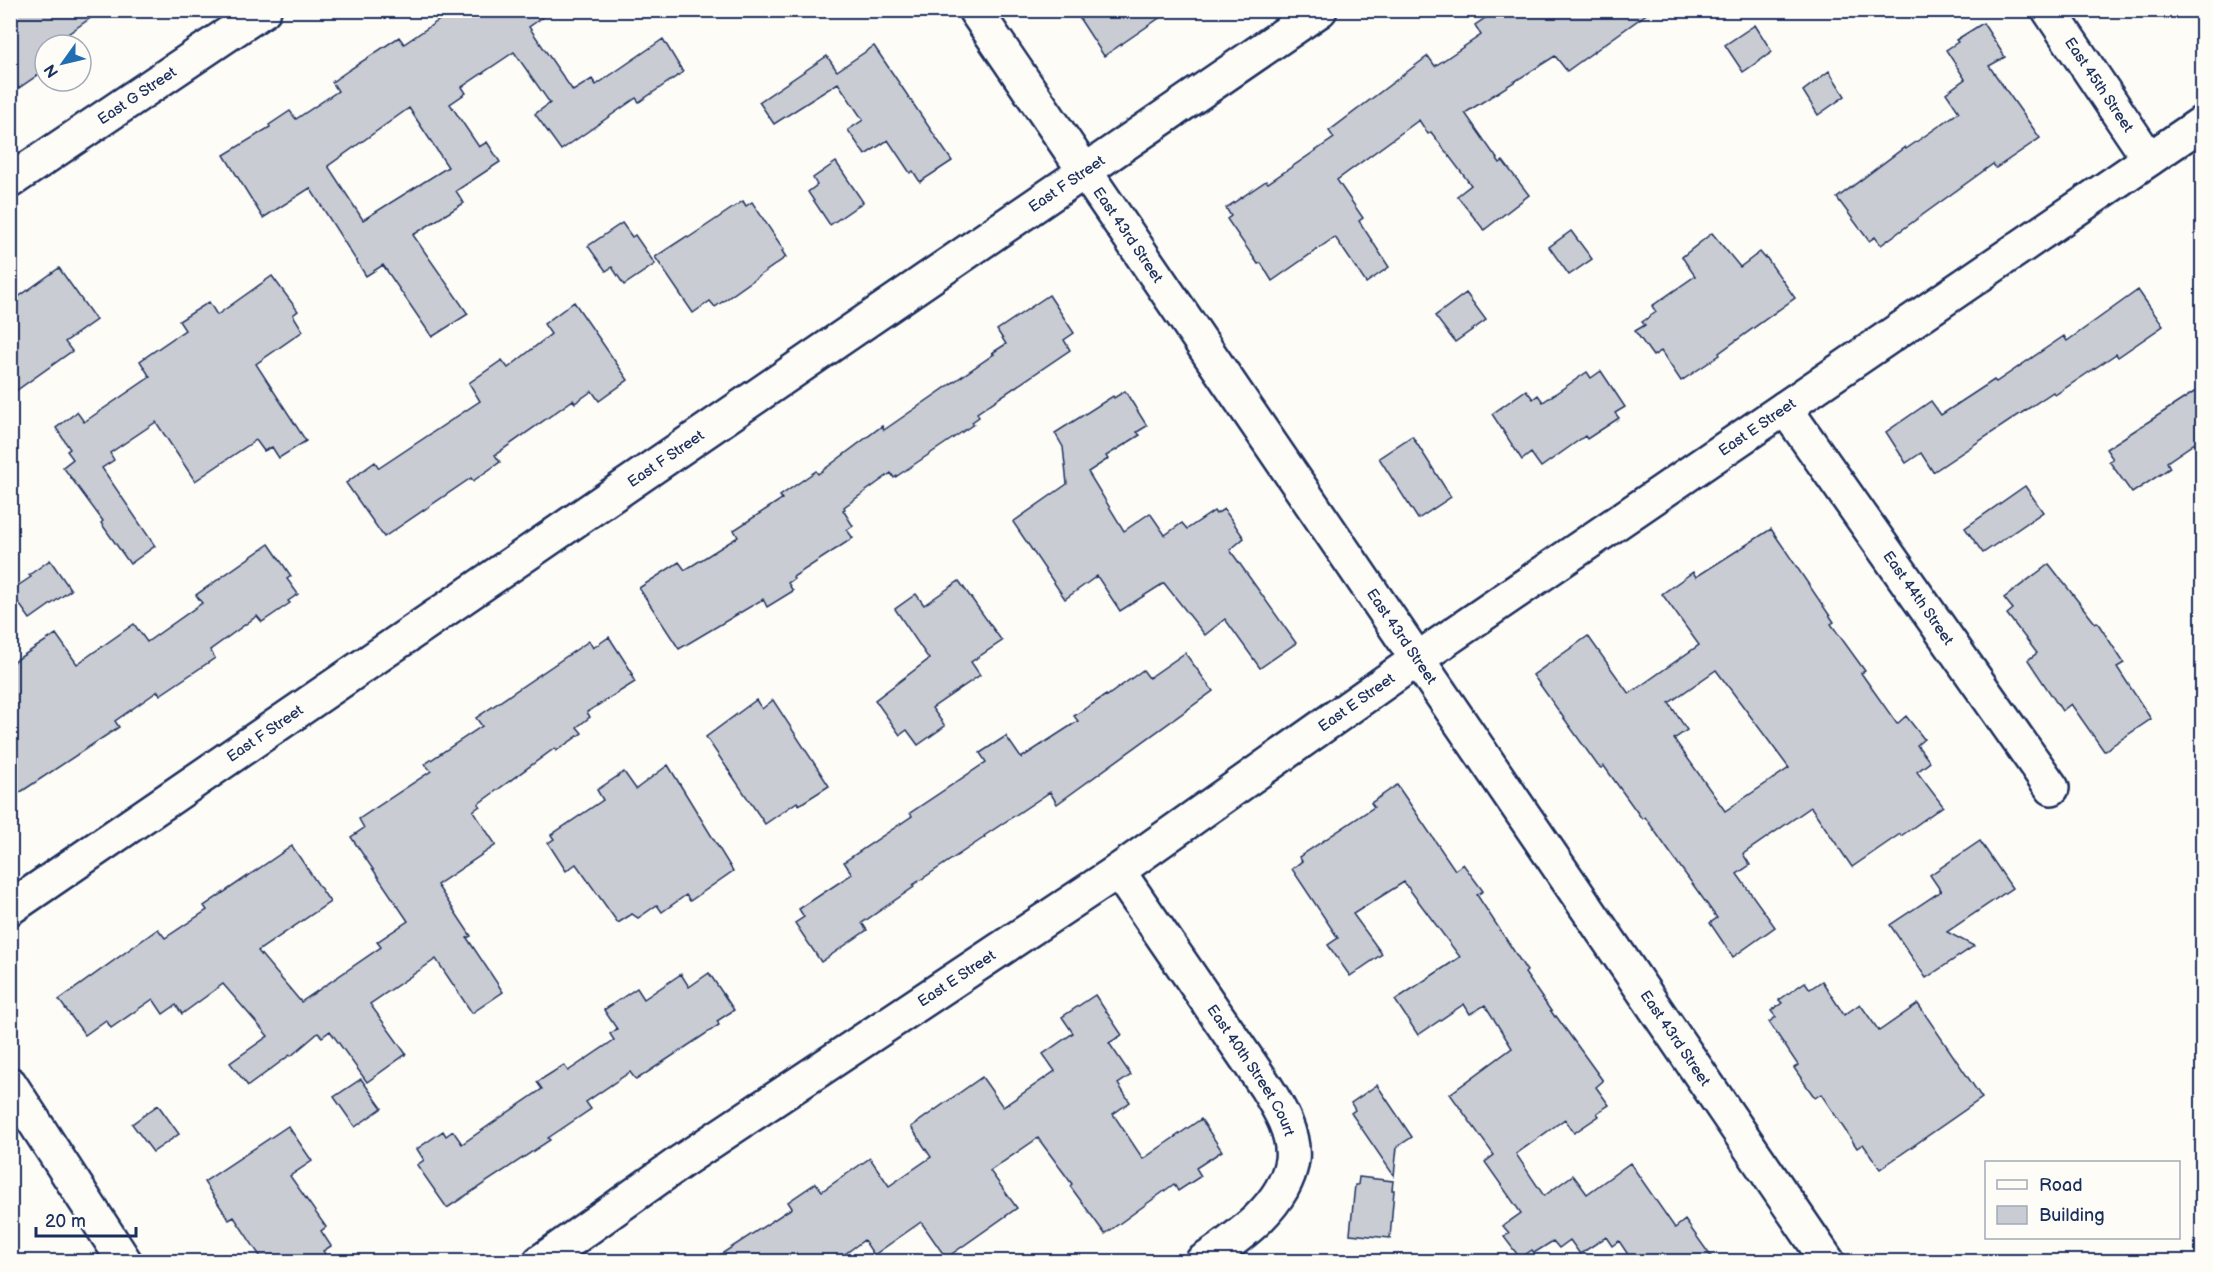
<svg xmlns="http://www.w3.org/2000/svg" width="2213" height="1272" font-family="'Balsamiq Sans',sans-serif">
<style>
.building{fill:#c9ccd3;stroke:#1b2f5e;stroke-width:1.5;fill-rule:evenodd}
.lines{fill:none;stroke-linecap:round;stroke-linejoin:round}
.street-casing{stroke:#1b2f5e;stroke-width:38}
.secondary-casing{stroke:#1b2f5e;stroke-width:38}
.street{stroke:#fdfcf7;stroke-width:33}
.secondary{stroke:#fdfcf7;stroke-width:33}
.labels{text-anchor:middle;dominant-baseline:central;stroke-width:4.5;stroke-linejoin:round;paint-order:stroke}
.street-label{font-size:15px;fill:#1b2f5e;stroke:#fdfcf7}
</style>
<rect width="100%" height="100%" fill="#fdfcf7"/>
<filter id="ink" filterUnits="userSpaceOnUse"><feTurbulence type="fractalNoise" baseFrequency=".0167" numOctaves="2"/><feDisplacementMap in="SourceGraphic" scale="12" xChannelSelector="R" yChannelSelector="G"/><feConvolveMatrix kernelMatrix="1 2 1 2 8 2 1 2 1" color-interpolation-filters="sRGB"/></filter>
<g filter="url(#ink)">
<path class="building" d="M10,10H102L52,45H45V70L10,94Z
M454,10H553L529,27L573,91L592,79L596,85L663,39L683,72L639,102L636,98L561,150L535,114L550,103L514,52L462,87L466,93L450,104L479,147L487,142L500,162L456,191L464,203L413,235L468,314L432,337L383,265L366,276L310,188L263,218L224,155L270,127L269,125L290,111L296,119L338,91L332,82L349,70L399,37L404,44ZM409,108L448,167L363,220L328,166Z
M1074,10H1171L1104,56Z
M1497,10H1652L1567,71L1555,56L1465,113L1500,163L1503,161L1529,195L1484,230L1457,196L1471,185L1431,132L1428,134L1419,120L1337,180L1363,218L1359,221L1389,267L1366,283L1335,237L1272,281L1261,263L1258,264L1227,219L1231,216L1226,208L1266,181L1268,183L1334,138L1329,131L1428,56L1435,66L1481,35L1475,25Z
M1983,23L2005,57L1989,66L2040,138L1996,168L1993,164L1881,245L1875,237L1869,241L1837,198L1905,147L1906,149L1959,112L1946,93L1965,79L1946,50L1958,42L1956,40Z
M1755,25L1772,52L1743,72L1725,45Z
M874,46L952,161L920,182L913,171L910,173L888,140L865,155L848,130L863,120L838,83L774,124L759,102L827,56L837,71Z
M1829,71L1845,96L1818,115L1803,91Z
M836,162L863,202L830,225L808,192L817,185L813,178Z
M743,201L746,206L752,202L784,250L782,251L786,257L715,307L710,301L693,313L655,257L687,236L688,238Z
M622,223L632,237L635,235L655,264L624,285L612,267L606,271L588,246Z
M1571,231L1592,259L1569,275L1549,247Z
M1712,233L1740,267L1760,252L1765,258L1766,257L1795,298L1719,353L1720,355L1681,381L1661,351L1653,356L1635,331L1645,325L1642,322L1656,312L1652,306L1695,276L1682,257Z
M59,268L96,320L65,342L72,351L10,395V303Z
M272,276L298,311L293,315L303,331L256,364L306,441L279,458L272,447L264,451L256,440L195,481L156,422L110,453L114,460L102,468L155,546L130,564L101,523L103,521L63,467L73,459L67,451L70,449L56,428L77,412L84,422L150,377L140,361L185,330L179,321L209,302L217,315Z
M2138,290L2163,326L2118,357L2116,354L2055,395L2053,392L1933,472L1921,453L1906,463L1886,432L1931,401L1941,415L1994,380L1996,382L2064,336L2067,341Z
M1466,293L1486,320L1455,342L1435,316Z
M1049,295L1074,333L1064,340L1070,350L977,413L979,417L972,422L974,424L894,478L891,473L844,507L845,509L843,510L853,526L847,530L853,538L793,577L794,579L788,583L793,591L767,607L763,599L679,649L639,588L679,562L685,570L738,537L734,530L782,499L780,496L816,471L818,474L882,426L884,430L994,354L992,353L1006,344L997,330Z
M574,302L628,380L599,401L592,391L575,403L573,400L495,455L500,462L473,481L471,478L384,537L346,483L375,462L379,468L480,401L469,383L502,360L508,368L551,334L544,324Z
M1601,371L1625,407L1615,413L1619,418L1587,439L1585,436L1541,467L1531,453L1522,460L1492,414L1526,390L1533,399L1538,395L1543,402L1587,372L1591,378Z
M2202,387V438L2167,462L2170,468L2132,493L2109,461L2113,459L2106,449Z
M1125,391L1147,426L1137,432L1140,435L1106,456L1108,459L1088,472L1124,531L1150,513L1165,535L1182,523L1187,529L1214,511L1216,514L1224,509L1244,538L1230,550L1296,643L1260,668L1225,619L1205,635L1164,583L1120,611L1097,576L1065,599L1013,522L1067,484L1063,447L1055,433L1113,396L1114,398Z
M1412,436L1451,497L1418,519L1379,458Z
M2025,486L2043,512L1983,553L1965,528Z
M1771,529L1834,622L1831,624L1865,671L1861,673L1897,724L1906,716L1924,739L1917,745L1930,762L1917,772L1943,806L1901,836L1900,834L1852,867L1811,807L1743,854L1750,865L1737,874L1775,927L1733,957L1710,923L1717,918L1666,847L1645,817L1642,819L1604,766L1601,768L1598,766L1533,675L1588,636L1629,694L1699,645L1662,594L1693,572L1696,577ZM1716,670L1789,768L1725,811L1674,739L1687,730L1669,703Z
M269,544L291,576L287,579L298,594L288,601L290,603L262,622L257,616L210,650L215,658L160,695L158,691L115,721L119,727L10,799V664L56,634L77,664L134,624L147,642L202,603L196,595Z
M50,560L71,590L30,619L10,591L31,577L29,575Z
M2049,564L2095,623L2097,622L2124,663L2117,667L2151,719L2104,751L2071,704L2062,711L2028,660L2037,653L2007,614L2013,609L2004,598Z
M959,581L1002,641L971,662L980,675L932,708L945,726L918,745L907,730L900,735L875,700L929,659L895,609L916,594L924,605Z
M609,637L633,674L631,675L635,682L587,712L590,717L577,727L582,733L556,751L555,748L478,804L480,806L473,811L496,845L437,885L471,936L467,938L503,992L472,1013L436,959L370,1004L406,1054L367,1082L330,1031L322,1037L318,1033L291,1056L290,1055L248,1086L230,1063L268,1036L223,984L182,1014L176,1005L163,1014L153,999L111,1028L106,1020L85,1035L59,1000L158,929L165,938L207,910L204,906L292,846L330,902L258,951L301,1002L381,947L377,942L408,921L351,837L364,828L359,819L431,771L425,764L482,726L476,718L589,641L593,648Z
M1185,653L1213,691L1057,804L1050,792L984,836L985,837L913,885L914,887L862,923L867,930L821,962L795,923L804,917L799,909L852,874L844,862L912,816L910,813L986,762L980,753L1006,736L1021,758L1078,721L1074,716L1106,695L1107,696L1143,670L1149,678Z
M756,700L762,709L773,700L829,786L799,805L797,802L765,824L706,737Z
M668,765L733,871L690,901L686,895L662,912L657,905L638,918L632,914L618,923L576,864L566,871L548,843L554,839L551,835L603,800L597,790L624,772L636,789Z
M1397,785L1455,870L1463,864L1483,891L1477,895L1527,971L1525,973L1555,1017L1556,1016L1603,1081L1596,1087L1609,1105L1597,1113L1599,1116L1574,1133L1565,1119L1516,1154L1544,1196L1573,1175L1587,1194L1630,1163L1675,1228L1685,1220L1715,1262H1633L1619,1241L1612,1246L1606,1237L1580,1254L1570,1240L1559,1248L1553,1241L1534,1253L1532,1250L1520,1258L1504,1237L1509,1233L1503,1226L1521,1213L1485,1162L1494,1155L1450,1094L1512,1048L1485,1005L1470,1014L1464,1004L1418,1035L1395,1000L1460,957L1404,882L1353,914L1382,954L1350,976L1328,945L1338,938L1292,869L1302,861L1299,857L1374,807L1371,803Z
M1980,841L2012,888L1947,932L1974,946L1926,978L1890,925L1941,891L1930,875Z
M709,973L734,1010L717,1021L719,1025L636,1080L630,1072L586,1102L591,1109L548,1138L550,1140L447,1208L417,1165L424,1160L417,1149L443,1131L446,1136L453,1131L462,1144L542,1089L537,1082L564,1065L568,1071L614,1040L610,1034L617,1029L604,1010L637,988L644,999L681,974L689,987Z
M1822,981L1844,1015L1860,1004L1879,1031L1918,1004L1982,1098L1880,1169L1863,1144L1857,1148L1821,1094L1815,1098L1794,1068L1798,1065L1769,1022L1776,1017L1771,1011L1782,1003L1779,1000L1805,982L1810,989Z
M1095,995L1122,1035L1109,1043L1131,1075L1118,1084L1130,1102L1113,1114L1143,1159L1201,1119L1222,1151L1196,1168L1201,1176L1178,1191L1174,1184L1105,1234L1070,1186L1072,1184L1038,1138L990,1171L1017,1208L946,1258L921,1222L874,1255L864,1240L834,1262H709L792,1208L788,1202L816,1183L822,1191L870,1158L889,1186L931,1157L911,1127L982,1077L1003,1107L1055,1071L1043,1054L1073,1033L1062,1017Z
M361,1079L382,1108L355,1127L334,1097Z
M1377,1085L1412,1137L1397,1147L1394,1176L1351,1113L1355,1110L1351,1103Z
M158,1105L179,1134L153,1152L132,1124Z
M288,1126L312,1161L290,1176L326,1227L321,1231L331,1246L323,1251L330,1262H264L234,1217L229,1220L204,1182Z
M1359,1177L1393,1181L1392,1190H1394L1390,1238L1350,1234L1355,1185H1358Z"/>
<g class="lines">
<g class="street-casing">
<g id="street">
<path id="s1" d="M2049,10L2149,159"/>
<path id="s2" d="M10,181L264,10"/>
<path id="s3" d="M1785,408L2052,788"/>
<path id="s4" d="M1118,871L1266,1087C1279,1108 1295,1134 1292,1160C1285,1206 1237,1238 1202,1262"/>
<path id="s5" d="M10,908L1320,10"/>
<path d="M10,1084L125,1262"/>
<path id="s6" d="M540,1262L682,1161L1118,871L1419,658L2202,123"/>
</g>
</g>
<g class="secondary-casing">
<g id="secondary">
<path id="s7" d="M975,10L1828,1262"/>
</g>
</g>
<use href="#street" class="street"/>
<use href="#secondary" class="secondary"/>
</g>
</g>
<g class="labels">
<g class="street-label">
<text stroke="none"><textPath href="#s1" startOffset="90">East 45th Street</textPath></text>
<text stroke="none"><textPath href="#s2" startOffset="153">East G Street</textPath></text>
<text stroke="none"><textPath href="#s5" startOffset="1281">East F Street</textPath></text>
<text stroke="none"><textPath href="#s7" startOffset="272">East 43rd Street</textPath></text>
<text stroke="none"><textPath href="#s6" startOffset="1476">East E Street</textPath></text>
<text stroke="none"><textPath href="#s5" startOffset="795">East F Street</textPath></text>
<text stroke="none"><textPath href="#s3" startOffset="232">East 44th Street</textPath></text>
<text stroke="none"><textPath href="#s7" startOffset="758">East 43rd Street</textPath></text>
<text stroke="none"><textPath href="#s6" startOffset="990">East E Street</textPath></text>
<text stroke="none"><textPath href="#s5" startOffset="309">East F Street</textPath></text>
<text stroke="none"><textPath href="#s6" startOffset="504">East E Street</textPath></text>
<text stroke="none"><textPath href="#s7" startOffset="1244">East 43rd Street</textPath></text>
<text stroke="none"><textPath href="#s4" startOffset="240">East 40th Street Court</textPath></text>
</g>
</g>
<rect width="2213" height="1272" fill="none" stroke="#fdfcf7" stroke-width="36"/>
<rect x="18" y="18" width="2177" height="1236" fill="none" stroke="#1b2f5e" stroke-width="2" filter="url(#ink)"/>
<rect x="1985" y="1161" width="195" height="78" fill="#fdfcf7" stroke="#a3aaba" stroke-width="1.5"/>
<rect x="1997" y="1180" width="30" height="9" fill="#fdfcf7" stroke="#a3aaba" stroke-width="1.5"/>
<text x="2039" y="1191" font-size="18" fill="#1b2f5e">Road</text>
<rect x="1997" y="1206" width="30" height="18" fill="#c9ccd3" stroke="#a3aaba" stroke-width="1.5"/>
<text x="2039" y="1221" font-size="18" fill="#1b2f5e">Building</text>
<g transform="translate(63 63) rotate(236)"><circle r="28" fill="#fdfcf7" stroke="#a3aaba" stroke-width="1.5"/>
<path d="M0-4.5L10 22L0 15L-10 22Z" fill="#1f6fb2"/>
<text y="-9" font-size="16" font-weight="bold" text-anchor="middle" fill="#1b2f5e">N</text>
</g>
<path d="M36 1227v9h100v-9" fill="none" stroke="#1b2f5e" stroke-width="3"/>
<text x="45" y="1227" font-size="18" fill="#1b2f5e" stroke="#fdfcf7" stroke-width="4.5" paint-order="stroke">20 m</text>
</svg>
